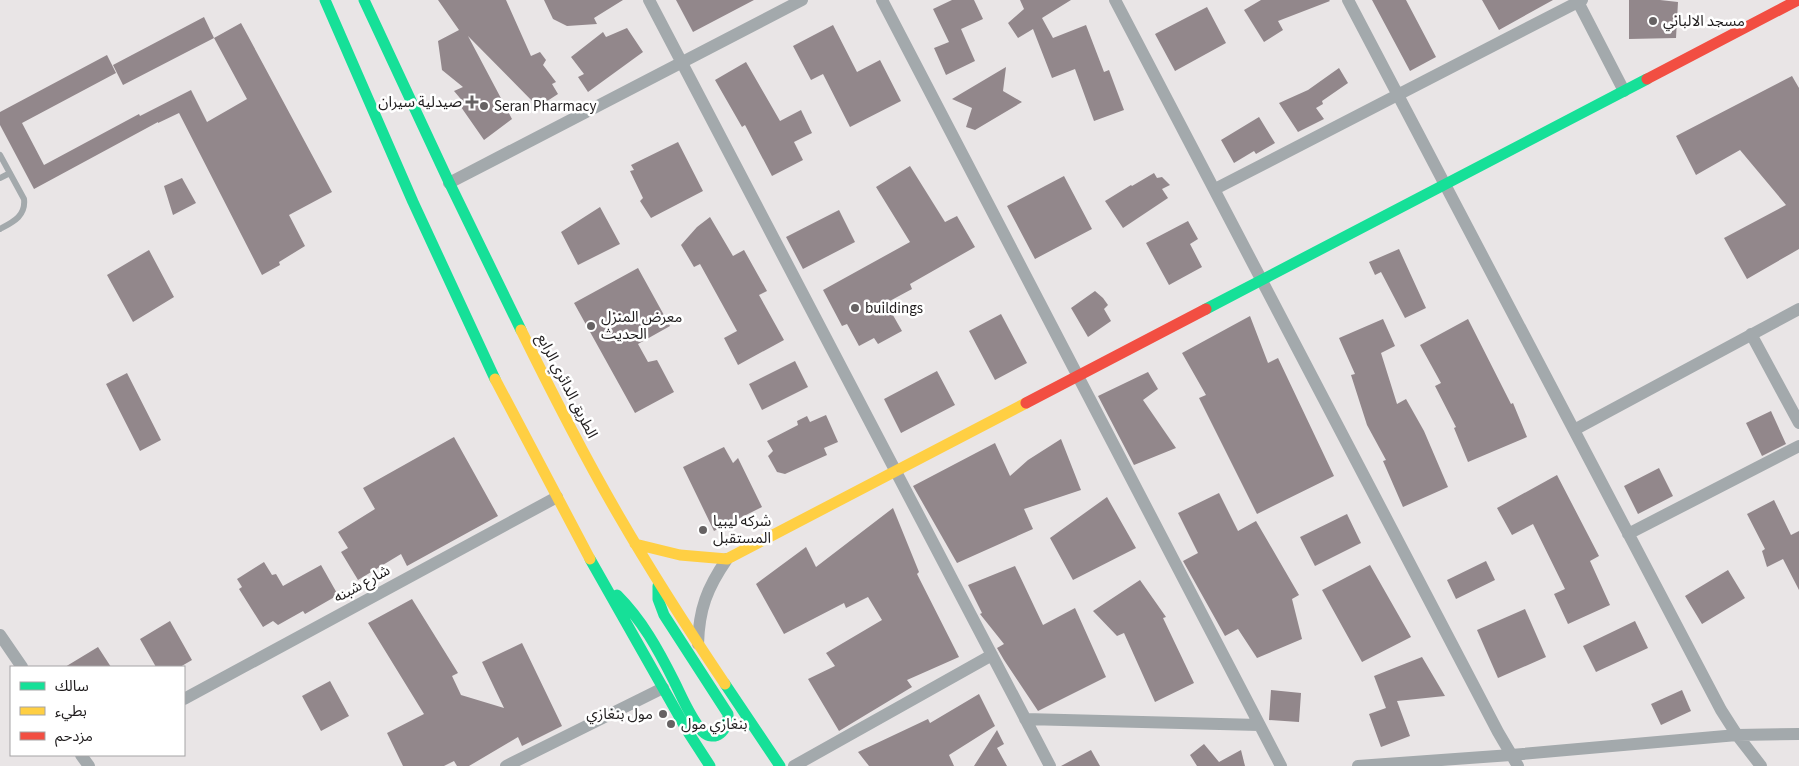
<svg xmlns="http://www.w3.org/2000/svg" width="1799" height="766" font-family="'Source Sans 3','Noto Sans Arabic',sans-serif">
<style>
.building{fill:#92878b}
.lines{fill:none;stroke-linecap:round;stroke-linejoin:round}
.lane{stroke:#a3a9ac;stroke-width:6}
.street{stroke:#a3a9ac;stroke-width:12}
.fast{stroke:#16e098;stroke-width:11}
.slow{stroke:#ffcf43;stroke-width:11}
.jam{stroke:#f24e42;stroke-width:11}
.poi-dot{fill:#666263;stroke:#fff;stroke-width:2}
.labels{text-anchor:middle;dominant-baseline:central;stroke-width:5;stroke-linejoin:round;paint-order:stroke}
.poi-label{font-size:15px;fill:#1f1c1d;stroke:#fff;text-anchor:start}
.street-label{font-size:15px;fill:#1f1c1d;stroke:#fff}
</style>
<rect width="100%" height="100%" fill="#e9e5e6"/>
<path class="building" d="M438,0H506L531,56L540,52L546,60L543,65L556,82L552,84L558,94L538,107L468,36L512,119L484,140L461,107L465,104L454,91L463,87L442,70L438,41L459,30Z
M544,0H623L594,18L597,24L567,26L553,19Z
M676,0H754L693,32Z
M952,0H974L983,19L961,29L975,61L946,75L934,48L949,42L933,9Z
M1020,0H1071L1042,18L1053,38L1086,25L1104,72L1109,70L1124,110L1094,121L1075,69L1052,78L1033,29L1018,38L1008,23L1024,9Z
M1261,0H1329L1330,1L1278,21L1283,30L1264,42L1244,10Z
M1372,0H1406L1436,57L1410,71Z
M1482,0H1553L1499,30Z
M1629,0H1660L1678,2L1676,38L1629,39Z
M1207,7L1226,43L1175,71L1155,34Z
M204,17L214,38L123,85L113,65Z
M241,23L332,192L289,215L305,246L279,262L280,265L262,275L179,113L158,123V122L34,189L0,125V112L107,55L116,73L22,123L44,165L139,114L140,116L191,90L207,122L247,99L214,38Z
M833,25L857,72L880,60L901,101L850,127L823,74L811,80L793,46Z
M627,28L643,52L588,92L578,77L584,74L571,57L603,32L606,37Z
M746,62L780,121L801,110L812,133L794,142L803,160L772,176L745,125L742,127L715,80Z
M1006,67L1003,91L1022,102L975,130L966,127L972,108L952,99Z
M1339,68L1348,83L1322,101L1323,104L1316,108L1324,119L1298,132L1279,103L1308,90Z
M1792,76L1799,88V249L1747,279L1724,238L1786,205L1740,150L1696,175L1676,136Z
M1259,117L1275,143L1256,154L1254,151L1234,163L1221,140Z
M678,142L703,191L651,218L640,201L643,198L630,171L634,170L631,165Z
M910,166L945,222L957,216L975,247L910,284L912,289L886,303L902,331L878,344L874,338L859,346L847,324L842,326L823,290L910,242L876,187Z
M1154,173L1157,178L1162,177L1170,185L1162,189L1168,198L1123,228L1105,201L1131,185L1132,186Z
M1064,176L1092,229L1035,259L1007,206Z
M182,178L196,203L173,215L164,186Z
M600,207L620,244L578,265L561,232Z
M839,210L855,242L803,269L786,237Z
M710,217L733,256L744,250L767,291L759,295L784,340L738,365L724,338L737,331L700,264L694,267L681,245L697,227Z
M1188,221L1198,239L1190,244L1202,267L1169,285L1146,243Z
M1399,249L1426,308L1405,318L1381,272L1375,275L1369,262Z
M149,250L174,297L133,322L107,275Z
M638,268L670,326L638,344L648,362L657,360L674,392L635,413L574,303Z
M1095,291L1103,298L1108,305L1104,309L1111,321L1088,337L1071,308Z
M1001,314L1027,363L995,380L969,331Z
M1250,316L1268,363L1278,358L1334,476L1257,514L1199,398L1206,395L1182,353Z
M1383,319L1395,346L1381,353L1397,404L1406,399L1424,431L1448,487L1403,507L1383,461L1386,460L1367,425L1351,375L1355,374L1339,338Z
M1468,319L1511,404L1513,403L1527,437L1468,462L1454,428L1456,427L1435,386L1441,383L1420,345Z
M795,361L808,387L762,410L749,384Z
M937,371L955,405L901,433L884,399Z
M1148,372L1158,389L1143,400L1176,448L1134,465L1098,396Z
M127,373L161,440L140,451L106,384Z
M1771,411L1786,444L1762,456L1746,423Z
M826,415L838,442L824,448L827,455L785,474L777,472L768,456L773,451L767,441L798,425L797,421L807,416L810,422Z
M454,437L498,516L407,566L401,554L358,580L341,552L348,548L338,532L375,509L363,488Z
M1061,439L1081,490L1024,509L1033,529L957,563L913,486L995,443L1010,476L1028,460Z
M724,447L733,463L738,458L762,507L714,531L683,467Z
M1659,468L1673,496L1638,514L1624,486Z
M1557,475L1599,556L1590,561L1610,605L1568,624L1554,594L1565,589L1533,524L1512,535L1497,508Z
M1219,493L1238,531L1256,521L1299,595L1292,599L1302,639L1257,658L1238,629L1225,636L1183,561L1198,553L1178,513Z
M1107,497L1136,548L1073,580L1050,538Z
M1774,500L1791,535L1799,531V590L1783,559L1767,567L1762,551L1765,549L1747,514Z
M893,508L919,572L917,574L959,657L907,680L912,687L839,731L808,679L835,666L826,653L882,620L868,597L846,608L844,603L784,634L756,584L806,547L816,567Z
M1347,514L1361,543L1315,566L1300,537Z
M1486,561L1495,580L1456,599L1447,580Z
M264,562L272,575L276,574L283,586L321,565L338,595L305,614L303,611L278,625L273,621L263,627L239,589L242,587L237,579Z
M1370,565L1411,637L1362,662L1322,590Z
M1015,566L1043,625L1075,608L1106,677L1038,711L1004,660L997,648L1004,644L980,614L982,613L968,585Z
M1728,570L1745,598L1702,624L1685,596Z
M1140,580L1166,617L1163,618L1194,683L1155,702L1124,633L1117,636L1093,611Z
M412,599L458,673L452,676L461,695L504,708L482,662L522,643L562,726L522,746L518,737L469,766H457L454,761L444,766H403L387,733L424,714L368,623Z
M1525,609L1546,657L1498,678L1477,630Z
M170,621L192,660L180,667H156L140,639Z
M1635,621L1648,648L1596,672L1583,646Z
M98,647L111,667H65Z
M1422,657L1445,696L1397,701L1410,736L1381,747L1369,714L1386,708L1374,676Z
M330,681L349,716L321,731L302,696Z
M1271,690L1301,693L1299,722L1269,720Z
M1682,690L1691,711L1661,725L1651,704Z
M979,694L995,726L949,755L954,766H869L858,752L928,719L930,723Z
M997,730L1004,744L997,748L1007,766H974Z
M1204,744L1219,762L1241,750L1245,766H1197L1190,755Z
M1091,750L1100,766H1061Z"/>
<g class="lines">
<path class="lane" d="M0,155L24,199C26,216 13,222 0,229
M0,178L10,173"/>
<path class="street" d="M649,0L1050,766
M882,0L1281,766
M1115,0L1498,732L1518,766
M1348,0L1721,710L1737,735L1761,766
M1577,0L1624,91
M449,183L802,0
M1215,189L1582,0
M1751,334L1799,423
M1574,430L1799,309
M1628,534L1799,446
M0,635L22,667
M698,644C699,609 707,588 727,559
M184,699L557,497
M1025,719L1259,725
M81,755L89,766
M506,766L663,688
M794,766L992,655
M1358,766L1511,755L1737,735L1799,734"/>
<path class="fast" d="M325,0L413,202L495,379
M364,0L448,180L521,330
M1206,309L1647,79
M590,559L688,732L710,766
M617,595C642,620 658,649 674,681C682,697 690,717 702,731C715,744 729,730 728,714L664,615L658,599V586
M725,684L780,766"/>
<path class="slow" d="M521,330C552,393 584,456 619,516C652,573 688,629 725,684
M495,379L590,559
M635,544L680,555L727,559L1026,403"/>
<path class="jam" d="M1647,79L1798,0
M1026,403L1206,309"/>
</g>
<g class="poi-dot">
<circle cx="1653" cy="21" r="5"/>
<path d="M469.5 94.5h5v5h5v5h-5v5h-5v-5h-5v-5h5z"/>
<circle cx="484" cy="106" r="5"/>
<circle cx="855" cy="308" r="5"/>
<circle cx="591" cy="326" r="5"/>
<circle cx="703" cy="530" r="5"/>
<circle cx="663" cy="714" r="5"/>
<circle cx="671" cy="724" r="5"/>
</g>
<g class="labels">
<g class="poi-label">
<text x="1663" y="21">مسجد الالباني</text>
<text x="462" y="102" text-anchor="end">صيدلية سيران</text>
<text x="494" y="106">Seran Pharmacy</text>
<text x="865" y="308">buildings</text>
<text x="601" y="317">معرض المنزل<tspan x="601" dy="17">الحديث</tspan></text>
<text x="713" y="521">شركه ليبيا<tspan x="713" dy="17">المستقبل</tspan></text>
<text x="653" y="714" text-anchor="end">مول بنغازي</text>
<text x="681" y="724">بنغازي مول</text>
</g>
<g class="street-label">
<text transform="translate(567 386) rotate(63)">الطريق الدائري الرابع</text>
<text transform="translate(362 584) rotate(-29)">شارع شبنه</text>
</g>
</g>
<rect x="10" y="666" width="175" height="90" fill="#ffffff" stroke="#a5a4a5"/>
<rect x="20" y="682" width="25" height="8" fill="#16e098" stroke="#a5a4a5"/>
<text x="55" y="691" font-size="15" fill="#1f1c1d">سالك</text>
<rect x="20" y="707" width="25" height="8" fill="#ffcf43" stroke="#a5a4a5"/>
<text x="55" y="716" font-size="15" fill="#1f1c1d">بطيء</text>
<rect x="20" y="732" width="25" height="8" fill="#f24e42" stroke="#a5a4a5"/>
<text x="55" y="741" font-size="15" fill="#1f1c1d">مزدحم</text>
</svg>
